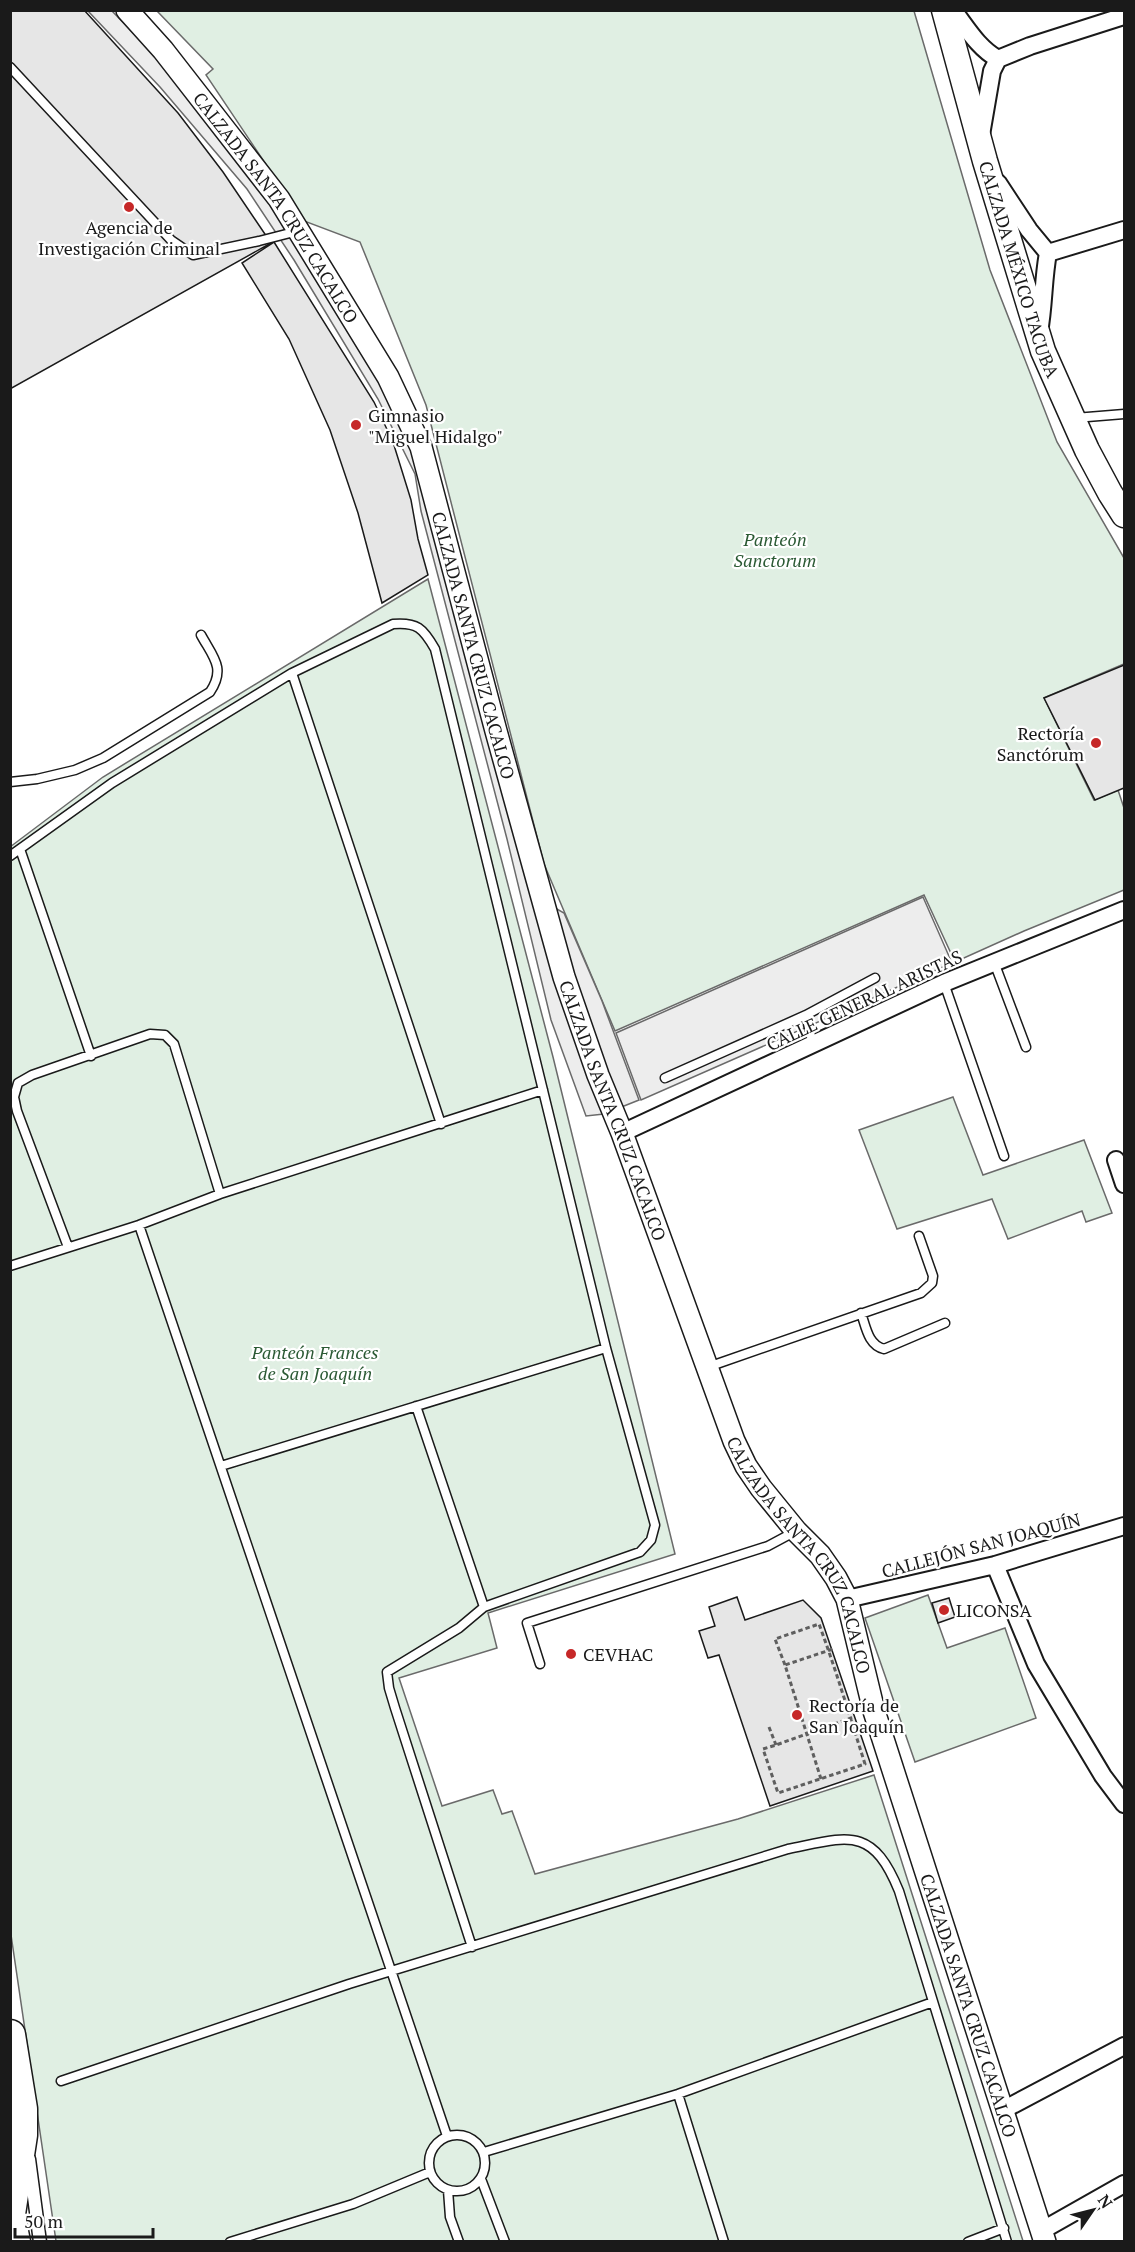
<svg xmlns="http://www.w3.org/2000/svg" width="1135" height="2252" font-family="'PT Serif',serif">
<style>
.green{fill:#e0efe3;stroke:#6a6a6a;stroke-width:1.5}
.parking{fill:#ededed;stroke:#6a6a6a;stroke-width:1.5}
.building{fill:#e6e6e6;stroke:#1a1a1a;stroke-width:1.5}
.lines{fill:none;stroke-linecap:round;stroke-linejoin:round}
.service-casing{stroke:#1a1a1a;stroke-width:11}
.pedestrian-casing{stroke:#1a1a1a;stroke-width:15}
.minor-casing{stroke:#1a1a1a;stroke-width:20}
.tertiary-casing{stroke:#1a1a1a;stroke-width:24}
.secondary-casing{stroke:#1a1a1a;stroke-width:27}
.motorway-casing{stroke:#1a1a1a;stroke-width:33}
.path{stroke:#5f5f5f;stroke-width:3;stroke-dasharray:4.5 3;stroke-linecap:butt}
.service{stroke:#fff;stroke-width:8}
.pedestrian{stroke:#fff;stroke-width:12}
.minor{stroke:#fff;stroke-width:16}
.tertiary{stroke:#fff;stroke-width:21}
.secondary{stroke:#fff;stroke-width:24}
.motorway{stroke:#fff;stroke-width:30}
.poi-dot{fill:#c62828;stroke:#fff;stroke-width:2}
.labels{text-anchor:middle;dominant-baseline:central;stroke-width:4.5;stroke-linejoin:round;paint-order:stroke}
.street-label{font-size:18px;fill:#1a1a1a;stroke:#fff}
.poi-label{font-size:18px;fill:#1a1a1a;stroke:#fff;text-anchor:start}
.park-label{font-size:18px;font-style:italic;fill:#2b5a34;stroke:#fff}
</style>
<rect width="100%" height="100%" fill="#fff"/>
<path class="green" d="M157,11H914L990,270L1057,442L1124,558V664L1044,698L1094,800L1118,790L1124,808V890L1024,931L955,962L924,895L615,1031L544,864L426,405L360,242L304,221L206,75L213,69Z
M428,579L553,1057L675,1554L488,1613L497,1648L399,1678L442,1806L493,1790L502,1814L512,1811L535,1874L738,1819L874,1775L1023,2241H56L10,1928V847L103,777Z
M953,1097L983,1175L1084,1140L1112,1213L1086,1222L1082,1211L1008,1239L992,1199L897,1229L859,1130Z
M928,1595L947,1648L1005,1628L1036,1718L915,1762L865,1618Z"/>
<path class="parking" d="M88,11H112L169,70L266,195L404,421L534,896L564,913L602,1001L639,1100L604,1114L586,1116L551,1020L507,839L421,511L415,474L378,399L294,260L247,189L160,87Z
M923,897L952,963L641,1100L616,1033Z"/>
<path class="building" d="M10,10H84L178,113L223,172L271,243L10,389Z
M274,242L374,402L393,442L411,500L418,539L428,575L382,603L358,513L330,430L289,339L242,263Z
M1124,665V788L1095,800L1044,698Z
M737,1597L745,1620L803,1600L821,1618L873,1771L770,1806L719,1655L708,1658L699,1631L715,1626L709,1607Z
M949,1598L955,1617L938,1623L932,1603Z"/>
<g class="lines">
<g class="service-casing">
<path id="service" d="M10,67L171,240L193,255L259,241L298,231
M1075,418L1124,414
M292,673L441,1124
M10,782L37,779L75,770L103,758L210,692C226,668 213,657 201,635
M20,849L91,1056
M10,856L112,783L292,673L393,624C417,622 423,628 435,649L606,1348L655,1525L651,1540L640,1552L484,1607L459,1628L387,1672L389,1688L395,1708L472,1947
M994,962L1026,1047
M944,983L1004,1156
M813,1045L806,1015L875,978
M665,1078L806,1015
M139,1225L447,2136
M68,1247L17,1111L14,1097L18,1083L32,1075L150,1034L165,1035L174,1044L220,1194
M10,1266L139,1225L220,1194L543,1090
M861,1313C866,1327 868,1345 884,1349L945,1323
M708,1367L921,1293L932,1283L933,1276L919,1236
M416,1406L484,1607
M221,1466L606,1348
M540,1664L527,1623L768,1546L796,1531
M61,2081L349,1984L788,1849C848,1837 872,1825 899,1891L1007,2242
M678,2094L724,2242
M429 2163a28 28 0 1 1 56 0a28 28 0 1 1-56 0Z
M484,2152L678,2094L933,2002
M481,2179L505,2242
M448,2190L450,2217L459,2242
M230,2242L353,2204L430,2172
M968,2242L1004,2228"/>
</g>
<g class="pedestrian-casing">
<path id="pedestrian" d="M29,2159L40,2242"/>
</g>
<g class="minor-casing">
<path id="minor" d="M953,10C967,28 978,48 998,59
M981,135L992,71L998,59L1030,46L1124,16
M998,183L1029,230L1048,253
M1048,253L1124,230
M1039,332C1044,305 1043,279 1048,253
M622,1133L944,983L1124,910
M1116,1160L1124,1184
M995,1565L1036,1664L1103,1776L1124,1804
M847,1599L995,1565L1124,1526
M1003,2110L1124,2046
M1041,2231L1124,2184"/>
</g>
<g class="tertiary-casing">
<g id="tertiary">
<path id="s1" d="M127,10L163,50L279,199L388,377L421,447L496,731L564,977L598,1075L622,1133L734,1441L746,1466L761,1488L796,1531L820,1555L836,1578L847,1599L874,1711L1045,2242"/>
</g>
</g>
<g class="secondary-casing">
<g id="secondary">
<path id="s2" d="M944,10L985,161L1043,351L1087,450L1110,493L1124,515"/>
</g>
</g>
<g class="motorway-casing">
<path id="motorway" d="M10,2035L22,2109V2135L10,2214
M10,2217L15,2242"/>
</g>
<path class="path" d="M785,1665L775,1639L819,1624C836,1670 850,1717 865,1764L778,1793L763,1749L776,1745L851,1718L855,1717
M769,1727L776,1745
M821,1779L785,1665L833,1649"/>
<use href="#service" class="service"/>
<use href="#pedestrian" class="pedestrian"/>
<use href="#minor" class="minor"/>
<use href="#tertiary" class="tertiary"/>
<use href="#secondary" class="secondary"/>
<use href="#motorway" class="motorway"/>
</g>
<g class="poi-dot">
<circle cx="129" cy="207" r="6"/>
<circle cx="356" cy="425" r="6"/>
<circle cx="1096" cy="743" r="6"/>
<circle cx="944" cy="1610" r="6"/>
<circle cx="571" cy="1654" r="6"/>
<circle cx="797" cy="1715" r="6"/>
</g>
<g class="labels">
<g class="street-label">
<text stroke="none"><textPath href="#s1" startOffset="248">CALZADA SANTA CRUZ CACALCO</textPath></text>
<text stroke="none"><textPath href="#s2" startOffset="270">CALZADA MÉXICO TACUBA</textPath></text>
<text stroke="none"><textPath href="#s1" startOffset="734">CALZADA SANTA CRUZ CACALCO</textPath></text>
<text transform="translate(864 1000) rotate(-25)">CALLE GENERAL ARISTAS</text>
<text stroke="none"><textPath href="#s1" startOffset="1220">CALZADA SANTA CRUZ CACALCO</textPath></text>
<text transform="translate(981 1545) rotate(-15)">CALLEJÓN SAN JOAQUÍN</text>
<text stroke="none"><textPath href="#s1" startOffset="1706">CALZADA SANTA CRUZ CACALCO</textPath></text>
<text stroke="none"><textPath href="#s1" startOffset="2192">CALZADA SANTA CRUZ CACALCO</textPath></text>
</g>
<g class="poi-label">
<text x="129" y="227" text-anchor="middle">Agencia de<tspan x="129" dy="21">Investigación Criminal</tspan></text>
<text x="368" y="415">Gimnasio<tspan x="368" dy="21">"Miguel Hidalgo"</tspan></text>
<text x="1084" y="733" text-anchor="end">Rectoría<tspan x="1084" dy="21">Sanctórum</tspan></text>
<text x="956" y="1610">LICONSA</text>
<text x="583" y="1654">CEVHAC</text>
<text x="809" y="1705">Rectoría de<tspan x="809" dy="21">San Joaquín</tspan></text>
</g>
<g class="park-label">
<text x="775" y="539">Panteón<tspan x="775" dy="21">Sanctorum</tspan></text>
<text x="315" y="1352">Panteón Frances<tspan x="315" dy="21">de San Joaquín</tspan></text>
</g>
</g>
<rect width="1135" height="2252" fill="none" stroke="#1a1a1a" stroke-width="24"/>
<g transform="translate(1093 2210) rotate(55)" stroke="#ffffff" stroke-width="4.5" paint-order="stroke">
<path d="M0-4.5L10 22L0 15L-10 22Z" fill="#1a1a1a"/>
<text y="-9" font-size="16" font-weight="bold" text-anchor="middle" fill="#1a1a1a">N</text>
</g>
<path d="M15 2228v9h138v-9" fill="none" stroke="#1a1a1a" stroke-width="3"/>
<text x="24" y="2228" font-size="18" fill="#1a1a1a" stroke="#ffffff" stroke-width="4.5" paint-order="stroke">50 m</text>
</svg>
